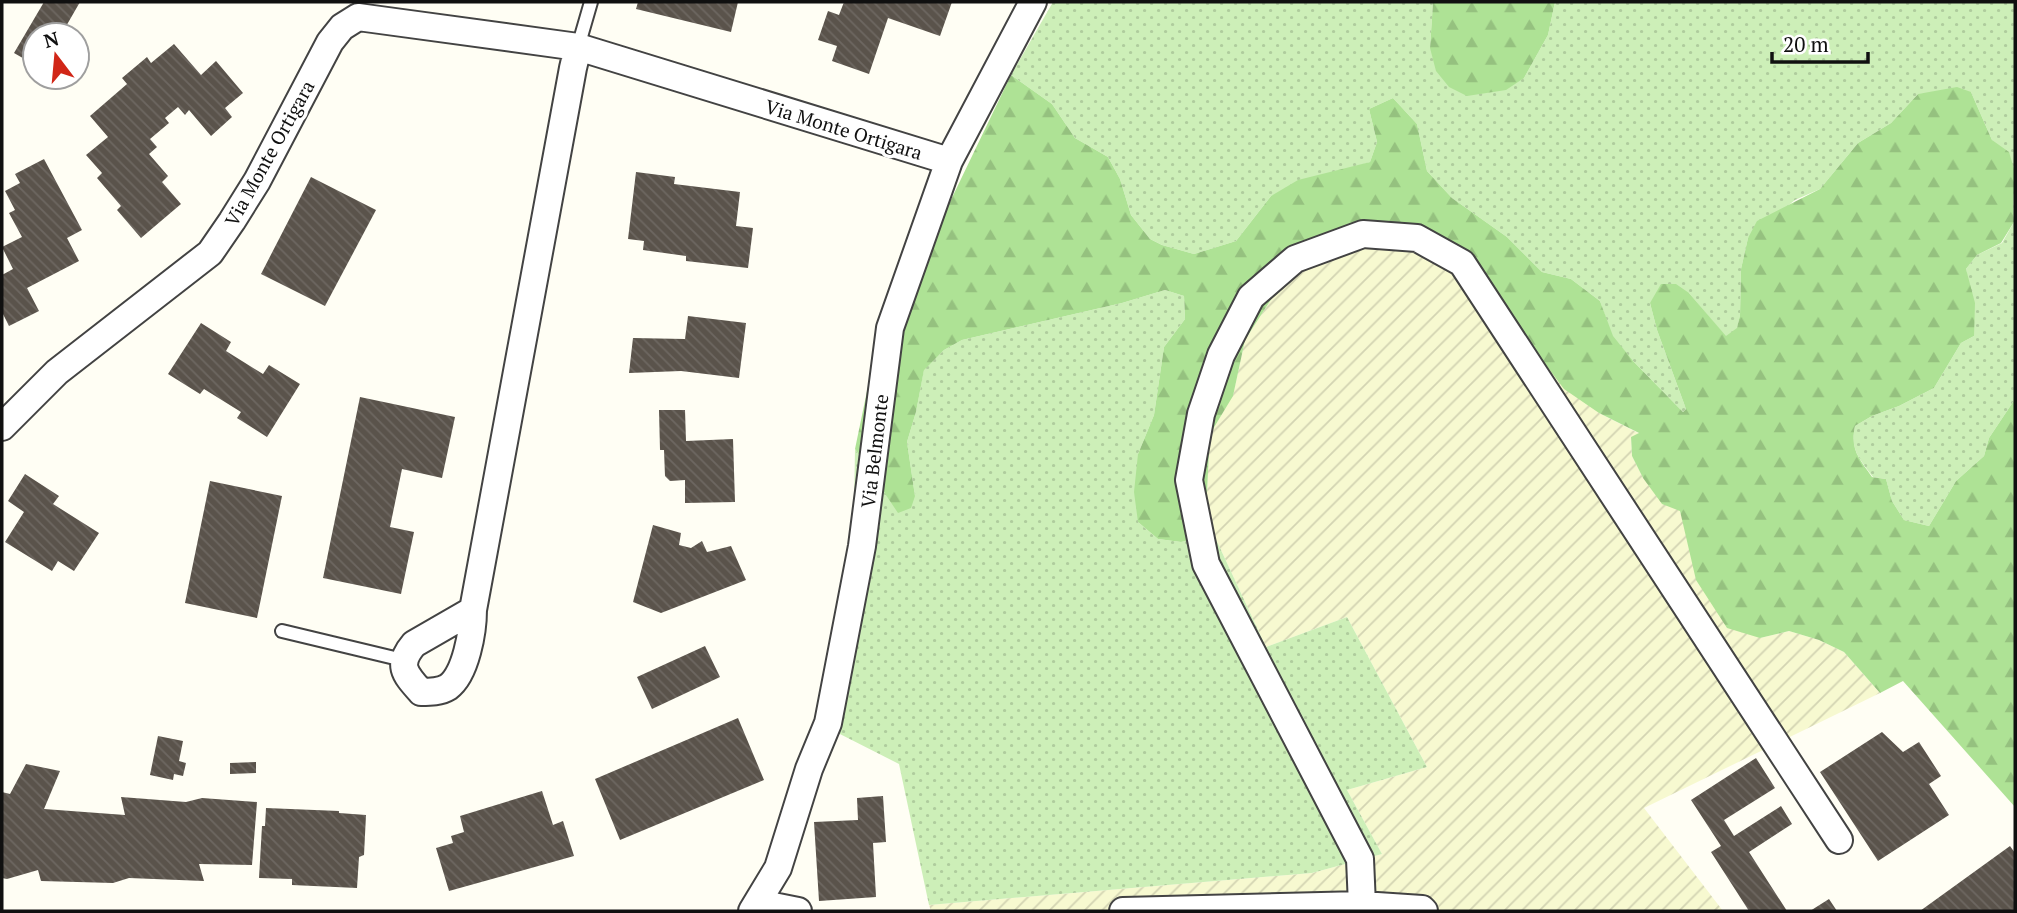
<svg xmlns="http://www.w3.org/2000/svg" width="2017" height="913" font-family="'PT Serif',serif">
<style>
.farmland{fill:url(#farmland-furrows)}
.grass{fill:url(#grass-dots)}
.forest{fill:url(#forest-firs)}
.building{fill:url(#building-back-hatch)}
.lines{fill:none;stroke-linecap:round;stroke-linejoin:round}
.lane-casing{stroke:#434343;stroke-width:16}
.street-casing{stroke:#434343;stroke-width:30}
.lane{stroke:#fff;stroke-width:12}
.street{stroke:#fff;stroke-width:26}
.labels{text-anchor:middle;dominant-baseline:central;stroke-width:7;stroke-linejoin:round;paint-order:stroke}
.street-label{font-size:19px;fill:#101010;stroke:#fff}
</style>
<defs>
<pattern id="farmland-furrows" width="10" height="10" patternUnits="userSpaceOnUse" patternTransform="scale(1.75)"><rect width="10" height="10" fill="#f7f9d0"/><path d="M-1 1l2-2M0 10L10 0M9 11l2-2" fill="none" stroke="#d3d4b2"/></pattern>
<pattern id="grass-dots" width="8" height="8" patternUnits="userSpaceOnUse" patternTransform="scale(1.75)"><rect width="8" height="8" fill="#cdefb8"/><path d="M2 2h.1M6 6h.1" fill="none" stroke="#afcc9d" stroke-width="1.8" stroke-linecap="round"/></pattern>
<pattern id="forest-firs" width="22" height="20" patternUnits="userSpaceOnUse" patternTransform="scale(1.75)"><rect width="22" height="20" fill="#aee295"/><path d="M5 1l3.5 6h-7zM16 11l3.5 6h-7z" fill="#95c17f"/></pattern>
<pattern id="building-back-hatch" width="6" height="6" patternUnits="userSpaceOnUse" patternTransform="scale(1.75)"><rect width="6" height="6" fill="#5a534b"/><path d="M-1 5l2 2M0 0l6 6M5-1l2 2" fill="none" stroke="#6d6761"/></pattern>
</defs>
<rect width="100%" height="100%" fill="#fffef4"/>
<path class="farmland" d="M1388,236L1458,275L1522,333L1599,413L1640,434L1631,438L1632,456L1643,478L1680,511L1688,541L1760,638L1789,631L1819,640L1844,652L1880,693L1644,808L1723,911H931L929,905L1312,873L1382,854L1347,790L1427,767L1347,617L1266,647L1214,535L1206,512L1210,434L1233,395L1245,340L1272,298L1282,273Z"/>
<path class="grass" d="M1053,2H1433L1430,48L1524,78L1548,35L1555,2H2015V399L1989,438L1984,456L1956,481L1929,526L1904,520L1892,501L1886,479L1873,477C1859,458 1850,450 1855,426L1872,416L1899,406L1934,388L1961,343L1974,336L1966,269L1977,255L2002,243L2014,222L2013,202L1992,140L1971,92L1918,94L1891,123L1858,143L1820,189L1795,200L1748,238L1741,269L1740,315L1737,329L1726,337L1689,293L1650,303L1657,330L1686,409L1683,412L1634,362L1612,336L1600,301L1571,279L1542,272L1507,237L1452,198L1427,171L1417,124L1393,98L1369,109L1377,142L1370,162L1271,196L1236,241L1194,254L1162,245L1150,239L1131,215L1120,179L1108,157L1075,138L1052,104L1011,75Z
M1165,290L1184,296L1185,319L1164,347L1154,415L1138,454V522L1158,539L1181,542L1214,535L1266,647L1347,617L1427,767L1347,790L1382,854L1312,873L929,905L899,764L834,731L852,626L855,449L884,493L915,496L907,442L916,412L924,369L944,350L962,340L1122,303Z"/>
<path class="forest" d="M1433,2H1555L1548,35L1524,78L1506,90L1467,96L1449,87L1436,71L1430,48Z
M1011,75L1052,104L1075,138L1108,157L1120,179L1131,215L1150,239L1162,245L1194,254L1236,241L1271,196L1298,180L1370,162L1377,142L1369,109L1393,98L1417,124L1427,171L1452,198L1507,237L1542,272L1571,279L1600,301L1613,336L1634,362L1683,412L1686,409L1657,330L1650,303L1661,284H1676L1689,293L1726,336L1737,328L1740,315L1741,269L1748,238L1757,221L1820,189L1858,143L1891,123L1918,94L1957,87L1971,92L1992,140L2009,152L2015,172L2013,202L2014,222L2001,243L1977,255L1966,269L1975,303L1974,336L1961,343L1934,388L1899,406L1872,416L1855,426C1850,450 1859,458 1872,477L1886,479L1892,501L1904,520L1929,526L1956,481L1984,456L1989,438L2015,399V807L1903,681L1880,693L1844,652L1819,640L1789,631L1760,638L1727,628L1696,580L1680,511L1662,504L1643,478L1632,456L1631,437L1639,433L1599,413L1564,389L1522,333L1458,275L1388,236L1282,273L1272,298L1245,340L1233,396L1210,434L1206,512L1214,535L1181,542L1158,539L1138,522L1134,492L1138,454L1154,415L1164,347L1185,319L1184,296L1165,290L1122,303L962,340L944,350L924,370L916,412L907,442L915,496L911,508L898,513L855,449L873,362Z"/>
<path class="building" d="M44,2H80L61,35H35V65L14,53Z
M638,2H738L731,32L636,9Z
M844,2H952L940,36L888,18L869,74L832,61L837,46L818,40L828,11L839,15Z
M174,44L201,75L216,61L243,93L225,108L232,117L211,136L189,110L185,115L178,107L165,118L169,123L150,139L157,147L149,154L168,176L162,182L181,204L141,238L117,210L121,206L97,178L102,173L86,155L108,137L90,116L127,84L122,78L147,57L151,63Z
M44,159L82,230L67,238L79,261L27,288L39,311L9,326L2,312V275L13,269L2,247L22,237L9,213L15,210L5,191L20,183L15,174Z
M636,172L675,177L674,184L740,192L736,226L753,228L748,268L686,261V256L643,250L644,241L628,239Z
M311,177L376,210L325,306L261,274Z
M688,316L746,323L739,378L681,371L629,373L633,338L685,339Z
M201,323L231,342L226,351L263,374L269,365L300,384L267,437L237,418L241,412L204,389L200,394L168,374Z
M360,397L455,417L442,478L402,469L390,527L414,532L401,594L323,578Z
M659,410H685L686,441L733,439L735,502L685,503V480L670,481L665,476L664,450H660Z
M25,474L59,496L53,504L99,533L74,571L58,561L52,571L5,542L24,512L8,501Z
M210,481L282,496L257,618L185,603Z
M653,525L681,533L679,545L691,548L702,541L707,552L731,546L746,580L661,613L633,602Z
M705,646L720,677L652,709L637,677Z
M738,718L764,780L620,840L595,779Z
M1882,732L1903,752L1919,742L1941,776L1929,784L1949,815L1878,861L1820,772Z
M158,736L183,741L179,761L186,763L183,776L174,774L173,780L150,775Z
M1756,758L1775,788L1724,820L1734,836L1781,806L1792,824L1749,852L1787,911H1749L1711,852L1721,846L1691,800Z
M256,762V773L230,774V763Z
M26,764L60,771L44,809L125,815L121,797L186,802L202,798L257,802L252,865L199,864L204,881L129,878L113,883L41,881L38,870L7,879L2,878V792L10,794Z
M542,791L553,825L563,821L574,856L449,891L436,848L453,843L451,836L464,832L460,816Z
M883,796L886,842L873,843L876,897L819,901L814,822L858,820L857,798Z
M266,808L339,811V813L366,815L364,855L359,857L357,888L292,885V879L259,878L262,826H265Z
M2010,846L2015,853V911H1920Z
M1829,899L1837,911H1810Z"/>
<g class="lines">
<g class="lane-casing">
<path id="lane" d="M578,47L591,2
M282,631L403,660"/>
</g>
<g class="street-casing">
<path id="street" d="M2,427L57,372L210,253L232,221L257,181L330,42L342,27L358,17L578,47L949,161
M473,610L414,644C396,665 405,674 421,692C430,692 440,692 448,687C466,674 473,631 473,610L573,68L578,47
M758,903L798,911
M1362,905L1360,859L1206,564L1189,480L1201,414L1221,355L1251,297L1295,259L1363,234L1417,238L1462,263L1839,840
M752,911L778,868L809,769L828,723L862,546L890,328L949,161L1033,2
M1123,911L1362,905L1422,909L1424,911"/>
</g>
<use href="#lane" class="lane"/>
<use href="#street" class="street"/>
</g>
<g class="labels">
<g class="street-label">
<text transform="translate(844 129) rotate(17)">Via Monte Ortigara</text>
<text transform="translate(269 153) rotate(-61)">Via Monte Ortigara</text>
<text transform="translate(874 451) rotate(-83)">Via Belmonte</text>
</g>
</g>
<rect width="2017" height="913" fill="none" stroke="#101010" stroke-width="7"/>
<g transform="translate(56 56) rotate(344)"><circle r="33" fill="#ffffff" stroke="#9f9f9f" stroke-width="2"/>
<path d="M0-5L12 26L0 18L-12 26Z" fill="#d12617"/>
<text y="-10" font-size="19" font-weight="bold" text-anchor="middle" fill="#101010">N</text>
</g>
<path d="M1772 52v10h96v-10" fill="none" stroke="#101010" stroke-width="3.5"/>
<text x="1783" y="52" font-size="21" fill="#101010" stroke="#ffffff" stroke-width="5" paint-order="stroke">20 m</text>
</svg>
